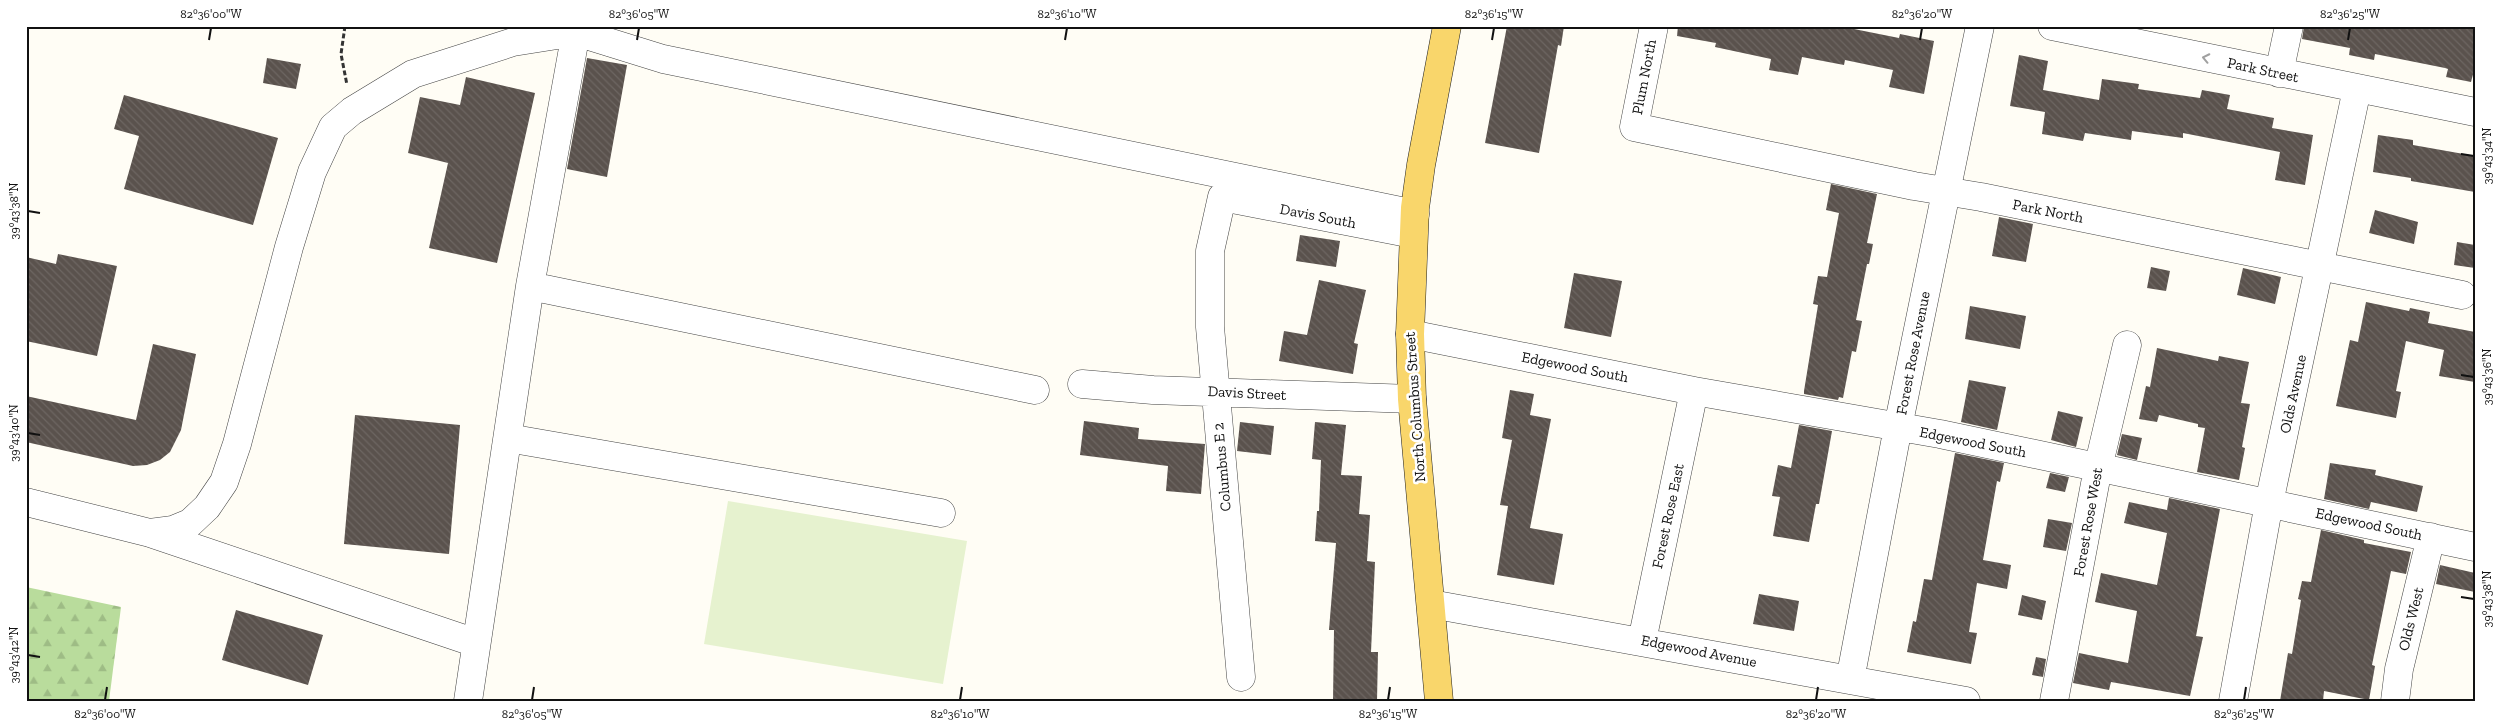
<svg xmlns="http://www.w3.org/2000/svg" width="2501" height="727" font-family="'Zilla Slab',serif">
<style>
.forest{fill:url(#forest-firs)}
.pitch{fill:#e6f2cf}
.building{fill:url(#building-back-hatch)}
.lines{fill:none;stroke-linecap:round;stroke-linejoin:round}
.minor-casing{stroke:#444;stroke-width:29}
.major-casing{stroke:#222;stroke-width:29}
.path{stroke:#333;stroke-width:3;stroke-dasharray:5 2.5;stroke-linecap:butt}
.minor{stroke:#fff;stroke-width:28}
.major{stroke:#f9d66b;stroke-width:28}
.oneway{stroke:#a0a0a0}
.ticks{fill:none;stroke:#111;stroke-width:2}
.labels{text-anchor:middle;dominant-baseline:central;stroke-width:5;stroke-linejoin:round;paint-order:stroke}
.street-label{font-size:15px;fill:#111;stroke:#fff}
.neatline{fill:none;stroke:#111;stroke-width:2}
.ticks-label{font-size:12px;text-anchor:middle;fill:#111}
</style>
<defs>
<pattern id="forest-firs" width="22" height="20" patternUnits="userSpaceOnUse" patternTransform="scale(1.25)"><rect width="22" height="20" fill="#b9dc9c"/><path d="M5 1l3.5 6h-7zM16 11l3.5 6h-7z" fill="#9ebc85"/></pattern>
<pattern id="building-back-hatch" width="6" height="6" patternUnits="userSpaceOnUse" patternTransform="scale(1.25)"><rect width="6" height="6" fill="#5a524d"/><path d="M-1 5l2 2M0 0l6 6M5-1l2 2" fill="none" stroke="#6d6662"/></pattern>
</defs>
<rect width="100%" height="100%" fill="#fffdf5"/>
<path class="forest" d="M26,587L121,607L109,701H26Z"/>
<path class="pitch" d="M728,501L967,541L943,684L704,644Z"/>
<path class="building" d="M1507,26H1564L1561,46L1558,45L1539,153L1485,143Z
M1678,26H1839L1899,38L1900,34L1934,41L1924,94L1889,87L1893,70L1845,60L1844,65L1802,57L1798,75L1769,70L1771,59L1715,47L1716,43L1677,36Z
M2304,26H2475V67L2471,82L2446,77L2448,69L2445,68L2375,54L2374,60L2349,55L2350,48L2302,39Z
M2019,55L2048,61L2043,90L2099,100L2102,79L2139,84L2138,89L2200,98L2202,90L2230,95L2227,109L2274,118L2272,128L2313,135L2305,185L2275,180L2280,152L2183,133V138L2132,131L2131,140L2085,133L2083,141L2042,134L2045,112L2010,106Z
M267,58L301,64L296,89L263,83Z
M587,58L627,65L607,177L567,169Z
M466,77L535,93L497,263L429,248L448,163L408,153L420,97L460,105Z
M124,95L278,138L253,225L124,189L139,136L114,129Z
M2378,135L2413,140V145L2475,156V192L2411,181V178L2373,172Z
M1831,184L1877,194L1867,243L1873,244L1869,264H1867L1856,320L1862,321L1856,352L1852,351L1843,398L1839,397L1838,400L1804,394V391L1818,305L1813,304L1818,276L1827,277L1839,213L1826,210Z
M2375,210L2418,222L2414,244L2369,233Z
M1999,217L2033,224L2026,262L1992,256Z
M1300,235L1340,241L1336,267L1296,261Z
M2457,242L2475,245V268L2454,265Z
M58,254L117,266L97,356L26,341V257L56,264Z
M2151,267L2170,271L2166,291L2147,288Z
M2243,268L2281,277L2275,304L2237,295Z
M1574,273L1622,281L1611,337L1564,328Z
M1319,280L1366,290L1354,343L1358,344L1353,374L1279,361L1284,331L1307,335Z
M2366,302L2409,311L2410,308L2430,312L2428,323L2475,332V382L2439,376L2444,350L2406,341L2396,391L2401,392L2396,418L2336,406L2350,340L2358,342Z
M1970,306L2026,316L2020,349L1965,339Z
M153,344L196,354L181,430L170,452L160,460L147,465L133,466L26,442V396L136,420Z
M2157,348L2218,361L2219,356L2249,362L2241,403L2250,404L2242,447L2245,448L2239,480L2197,472L2205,428L2198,427V424L2159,415L2157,422L2139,419L2146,386L2150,387Z
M1969,380L2006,387L1997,430L1961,422Z
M1510,390L1534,394L1530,415L1551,419L1530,528L1563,534L1554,585L1497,575L1508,506L1500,505L1512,440L1502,438Z
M2058,411L2083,417L2076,447L2051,440Z
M355,415L460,425L449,554L344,544Z
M1084,421L1139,428L1138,439L1205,444L1201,494L1166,491L1168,466L1080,455Z
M1240,422L1274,426L1271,455L1237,451Z
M1315,422L1346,425L1341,475L1362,476L1359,514L1370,515L1367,561L1375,562L1371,652H1378L1377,701H1333L1334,630H1329L1336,543L1315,541L1317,511H1319L1321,460L1312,459Z
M1799,425L1832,431L1819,504H1816L1809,542L1773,536L1780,497L1772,496L1778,465L1791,468Z
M2122,434L2142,438L2137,460L2117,455Z
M1955,453L2004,463L2000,482L1997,481L1983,560L2011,565L2007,589L1977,583L1969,632L1977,633L1971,664L1907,652L1913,621L1916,622L1924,579L1932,580Z
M2330,463L2376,470L2375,475L2423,486L2417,512L2371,502L2369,509L2324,499Z
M2050,473L2069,477L2065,492L2046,488Z
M2169,498L2220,509L2196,636L2203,637L2190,696L2111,682L2109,690L2073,683L2079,653L2128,663L2137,611L2095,602L2101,573L2157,585L2167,533L2124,523L2129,502L2167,510Z
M2048,519L2072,523L2066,551L2043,547Z
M2321,530L2364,540V543L2411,552L2406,574L2391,571L2372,665L2375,666L2369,700L2324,691L2323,701H2280L2288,653L2292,654L2301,600L2298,599L2302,581L2311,582Z
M2440,565L2475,573V592L2436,584Z
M1759,594L1799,601L1794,631L1753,624Z
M2022,595L2046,601L2042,620L2018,615Z
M236,610L323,635L308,685L222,660Z
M2036,657L2046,659L2043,677L2032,675Z"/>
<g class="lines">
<g class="minor-casing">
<path id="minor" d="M1654,26L1634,127L1914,186L1981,197L2462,295
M2052,26L2475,112
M2279,73L2289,26
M530,286L1035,390
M1410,334L1694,391L1940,434L2475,547
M1082,384L1153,390L1412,399
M508,438L941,513
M26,502L150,533L476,643
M150,533L173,530L190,523L207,507L224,482L237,444L289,247L312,172L333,127L352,111L413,74L513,42L576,32L663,59L1415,214
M1431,604L1966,701
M1642,641L1694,391
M1241,677L1210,327V251L1222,197L1413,234
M1850,680L1898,427L1980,26
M468,701L530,286L576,32L581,26
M2054,701L2098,468L2127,345
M2233,701L2269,503L2357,89
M2395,701L2399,669L2431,537"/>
</g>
<g class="major-casing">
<path id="major" d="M1439,701L1412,399L1410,334L1415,208L1421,165L1447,26"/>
</g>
<path class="path" d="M345,26L341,54L347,85"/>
<use href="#minor" class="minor"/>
<use href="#major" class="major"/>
</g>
<defs><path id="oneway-chevron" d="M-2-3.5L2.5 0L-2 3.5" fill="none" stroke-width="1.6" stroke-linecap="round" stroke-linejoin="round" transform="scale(1.25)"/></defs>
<use class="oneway" href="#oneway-chevron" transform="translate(2206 58) rotate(-168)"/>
<path class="ticks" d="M209,40L211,28M637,40L639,28M1065,40L1067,28M1492,40L1494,28M1920,40L1922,28M2348,40L2350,28M2461,154L2474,156M28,211L40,213M2461,375L2474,377M28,433L40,435M2461,597L2474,599M28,655L40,657M105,700L107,687M532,700L534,687M960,700L962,687M1388,700L1390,687M1816,700L1818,687M2244,700L2246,687"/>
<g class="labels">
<g class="street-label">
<text transform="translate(2263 70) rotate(12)">Park Street</text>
<text transform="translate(1644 77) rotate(-79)">Plum North</text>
<text transform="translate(2048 211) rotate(11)">Park North</text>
<text transform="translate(1318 216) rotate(11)">Davis South</text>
<text transform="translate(1913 353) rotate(-79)">Forest Rose Avenue</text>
<text transform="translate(1575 367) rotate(11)">Edgewood South</text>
<text transform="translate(1247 393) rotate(3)">Davis Street</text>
<text transform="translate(2293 394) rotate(-78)">Olds Avenue</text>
<text transform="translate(1415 407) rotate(-94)">North Columbus Street</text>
<text transform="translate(1973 442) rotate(11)">Edgewood South</text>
<text transform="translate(1222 467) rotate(-95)">Columbus E 2</text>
<text transform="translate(1668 516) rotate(-78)">Forest Rose East</text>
<text transform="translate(2088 522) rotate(-80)">Forest Rose West</text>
<text transform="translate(2369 524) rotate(12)">Edgewood South</text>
<text transform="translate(2411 619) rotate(-76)">Olds West</text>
<text transform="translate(1699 651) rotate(11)">Edgewood Avenue</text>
</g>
</g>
<rect width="2501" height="727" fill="none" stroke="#ffffff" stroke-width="55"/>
<rect x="28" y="28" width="2446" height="672" class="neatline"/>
<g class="ticks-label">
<text x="211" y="18">82°36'00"W</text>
<text x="639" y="18">82°36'05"W</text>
<text x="1067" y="18">82°36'10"W</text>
<text x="1494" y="18">82°36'15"W</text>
<text x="1922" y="18">82°36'20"W</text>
<text x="2350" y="18">82°36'25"W</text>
<text transform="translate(2487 156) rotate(-90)" y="4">39°43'34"N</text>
<text transform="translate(14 211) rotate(-90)" y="4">39°43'38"N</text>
<text transform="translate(2487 377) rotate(-90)" y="4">39°43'36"N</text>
<text transform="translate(14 433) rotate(-90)" y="4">39°43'40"N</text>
<text transform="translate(2487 599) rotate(-90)" y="4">39°43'38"N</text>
<text transform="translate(14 655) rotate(-90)" y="4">39°43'42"N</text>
<text x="105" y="718">82°36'00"W</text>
<text x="532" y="718">82°36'05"W</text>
<text x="960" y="718">82°36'10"W</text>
<text x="1388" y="718">82°36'15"W</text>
<text x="1816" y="718">82°36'20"W</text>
<text x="2244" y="718">82°36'25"W</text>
</g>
</svg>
